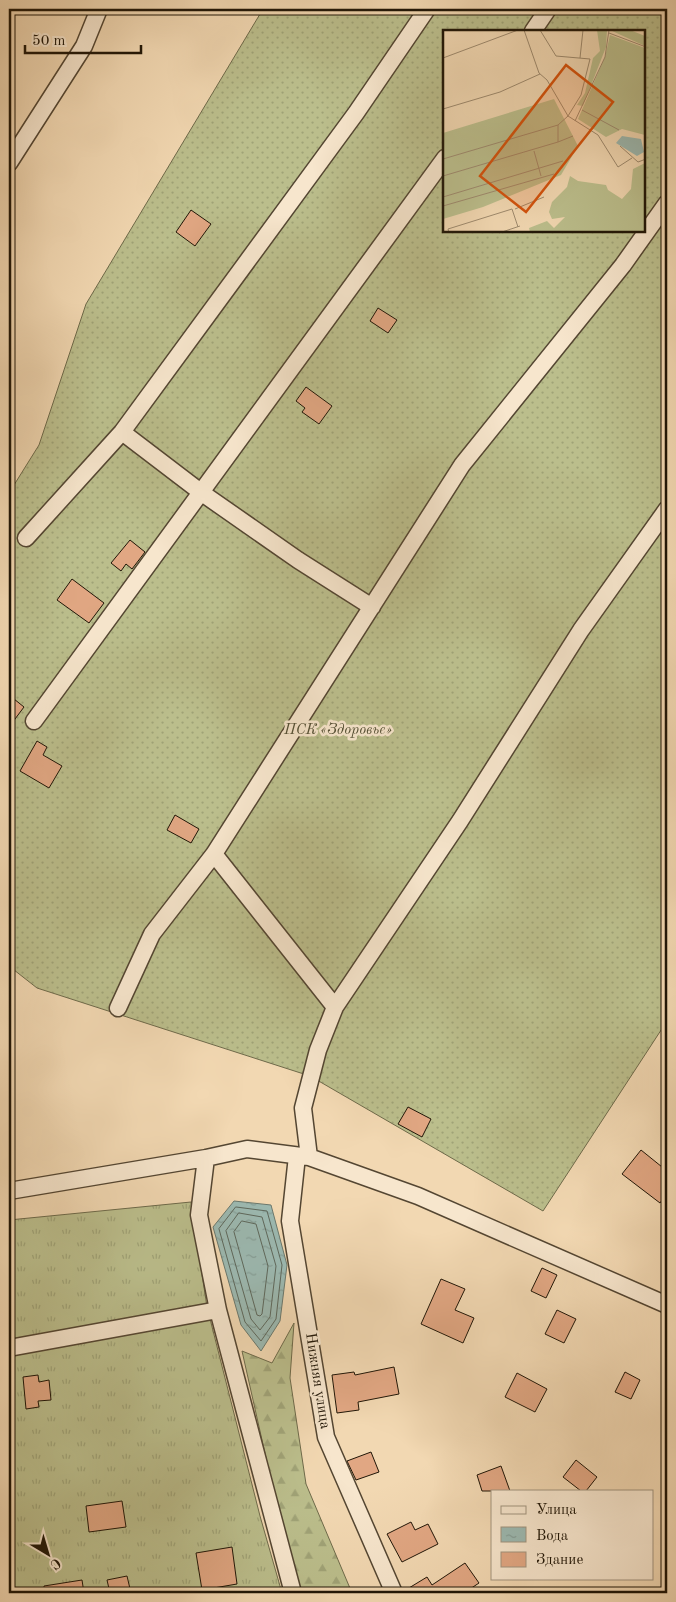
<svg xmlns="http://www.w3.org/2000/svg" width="676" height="1602" font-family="'Old Standard TT',serif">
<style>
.grass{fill:url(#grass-tufts);stroke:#6e6a4a}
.forest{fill:url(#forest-firs);stroke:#6e6a4a}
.garden{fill:url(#garden-dots);stroke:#6e6a4a;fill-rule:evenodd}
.water{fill:url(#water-ripples);stroke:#6a786d}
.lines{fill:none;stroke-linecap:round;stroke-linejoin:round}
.shore{stroke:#5e685c;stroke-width:1}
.building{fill:#e1a783;stroke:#201607}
.minor-casing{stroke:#544632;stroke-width:19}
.minor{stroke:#f7e6cd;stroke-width:16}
.labels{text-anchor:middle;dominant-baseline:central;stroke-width:5;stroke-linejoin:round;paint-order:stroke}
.park-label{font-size:15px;font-style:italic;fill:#565136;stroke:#f7e6cd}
.street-label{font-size:15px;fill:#201607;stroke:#f7e6cd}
.inset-road{fill:none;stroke:#9e8a6e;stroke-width:1}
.view{fill:#d4520c;fill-opacity:0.15;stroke:#d4520c;stroke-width:2.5}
.inset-edge{fill:none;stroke:#201607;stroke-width:2.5}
</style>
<defs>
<pattern id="grass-tufts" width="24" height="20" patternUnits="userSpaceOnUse" patternTransform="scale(1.25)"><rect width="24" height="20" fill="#bbbe8c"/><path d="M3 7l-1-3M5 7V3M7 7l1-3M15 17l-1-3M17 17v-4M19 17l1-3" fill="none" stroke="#a0a377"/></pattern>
<pattern id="forest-firs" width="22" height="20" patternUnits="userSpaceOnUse" patternTransform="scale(1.25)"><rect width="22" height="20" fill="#bbbe8c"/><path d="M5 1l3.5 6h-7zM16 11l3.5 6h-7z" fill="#a0a377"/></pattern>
<pattern id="garden-dots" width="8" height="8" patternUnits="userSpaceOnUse" patternTransform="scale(1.25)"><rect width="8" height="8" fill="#bbbe8c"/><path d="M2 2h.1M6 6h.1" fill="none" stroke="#a0a377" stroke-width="1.8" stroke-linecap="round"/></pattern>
<pattern id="water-ripples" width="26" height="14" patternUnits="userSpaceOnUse" patternTransform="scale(1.25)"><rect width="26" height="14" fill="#9cb9b1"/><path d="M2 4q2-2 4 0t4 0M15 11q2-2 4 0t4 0" fill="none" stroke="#869e97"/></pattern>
</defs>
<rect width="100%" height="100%" fill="#f2d8b2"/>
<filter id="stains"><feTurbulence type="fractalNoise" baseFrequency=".004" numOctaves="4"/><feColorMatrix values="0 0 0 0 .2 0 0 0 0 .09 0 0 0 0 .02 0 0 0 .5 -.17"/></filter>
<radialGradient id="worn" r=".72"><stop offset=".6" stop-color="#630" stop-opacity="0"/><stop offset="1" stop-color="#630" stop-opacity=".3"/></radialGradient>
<path class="grass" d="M191,1202L207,1307L260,1516L282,1593H9V1220Z"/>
<path class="forest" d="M294,1323L290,1378L306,1484L352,1593H301L282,1529L242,1351L272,1363Z"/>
<path class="garden" d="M263,9H667V1021L543,1211L310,1076L37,988L9,966V493L39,445L86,304ZM445,31H645V231H445Z"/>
<path class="water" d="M234,1201L271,1205L287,1265L280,1321L261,1351L241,1325L213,1227Z"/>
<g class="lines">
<path class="shore" d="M236,1207L267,1211L282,1265L276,1319L261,1341L245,1322L219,1229Z
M239,1213L262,1217L276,1266L270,1317L260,1330L251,1319L226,1231Z
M242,1221L256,1224L268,1266L262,1314L260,1316L257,1315L234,1232Z"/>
</g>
<path class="building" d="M191,210L211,224L195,246L176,232Z
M378,308L397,320L388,333L370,321Z
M306,387L332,406L319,424L302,412L305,408L296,401Z
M130,540L145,552L132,569L126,564L121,571L111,563Z
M72,579L104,603L89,623L57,600Z
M9,695L24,707L9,727Z
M37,741L47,747L43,755L62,766L49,788L20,771Z
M175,815L199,829L191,843L167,830Z
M408,1107L431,1119L422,1137L398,1124Z
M641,1150L667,1171V1193L660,1203L622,1174Z
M542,1268L557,1275L546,1298L531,1291Z
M441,1279L465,1289L455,1310L474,1318L463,1343L421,1324Z
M557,1310L576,1319L564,1343L545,1334Z
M394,1367L399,1394L358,1402L359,1410L337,1413L332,1375L354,1372L355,1375Z
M625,1372L640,1380L631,1399L615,1392Z
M517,1373L547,1389L535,1412L505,1397Z
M38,1375L39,1382L49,1380L51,1400L38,1401L39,1407L26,1409L23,1377Z
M371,1452L379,1472L356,1480L347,1461Z
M576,1460L597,1477L586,1491H581L563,1477Z
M501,1466L510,1491H482L477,1475Z
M122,1501L126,1527L89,1532L86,1506Z
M411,1522L415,1530L428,1524L438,1544L402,1562L387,1534Z
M232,1547L237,1584L202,1590L196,1553Z
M465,1563L479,1583L464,1593H404V1591L427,1577L432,1585Z
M127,1576L131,1593H110L107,1580Z
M82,1580L84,1593H44V1586Z"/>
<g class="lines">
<g class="minor-casing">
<path id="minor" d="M533,31L548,9
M9,163L84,46L99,9
M122,432L202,493L298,560L372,607
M26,538L122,432L356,113L427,9
M34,721L445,158
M335,1007L214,854L462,465L623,265L667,203
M118,1008L152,934L214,854
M297,1156L290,1221L326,1437L394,1593
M309,1157L303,1108L318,1050L335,1007L460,821L581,630L667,509
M206,1158L199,1215L218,1310L293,1593
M9,1191L206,1158L247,1149L309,1157L418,1196L667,1305
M9,1348L218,1310"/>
</g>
<use href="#minor" class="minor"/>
</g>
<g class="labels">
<g class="park-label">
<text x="338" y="730">ПСК «Здоровье»</text>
</g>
<g class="street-label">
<text transform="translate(317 1381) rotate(81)">Нижняя улица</text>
</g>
</g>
<g transform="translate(443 30)">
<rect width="202" height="202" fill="#f2d8b2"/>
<path d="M167,0H187L202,6V16ZM167,5L202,18V105L179,99L163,107L135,89L162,27Z" fill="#bbbe8c"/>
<path d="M154,0H164L163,17L140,76L134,75L142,63L150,28L157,21ZM202,133V202H87L86,198L104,191L111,198L122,187L109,189L106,182L109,172L124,157L127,146L135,151L163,155L165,160L179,169L188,159L190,139Z" fill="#bbbe8c"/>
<path d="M111,69L135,116L118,145L40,177L0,189V103Z" fill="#bbbe8c"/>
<path d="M179,106L198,109L201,122L194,126L173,113Z" fill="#9cb9b1"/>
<path class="inset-road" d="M81,0L96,43L104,50L125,86L155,105L175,137L189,128M97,0L113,26L147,29L138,65L125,86M166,3L203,17M0,28L75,0M137,28L140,0M0,79L57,62L97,44M139,80L176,100M132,91L162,27L166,0M115,112L130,106M177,116L195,132L203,129M91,121L98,146M0,129L115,95L125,86M0,146L115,112V95M0,167L120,131M0,176L111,144M72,179L101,167M6,203L5,199L69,179L75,197M56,203L77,196"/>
<path class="view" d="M123,35L170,72L83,182L37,146Z"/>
<rect width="202" height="202" class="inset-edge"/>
</g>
<rect width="676" height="1602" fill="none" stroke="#f2d8b2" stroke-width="30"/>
<rect x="10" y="10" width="656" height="1582" fill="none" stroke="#201607" stroke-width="2.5"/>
<rect x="15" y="15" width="646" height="1572" fill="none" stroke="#201607"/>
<rect x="491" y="1490" width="162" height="90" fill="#f7e6cd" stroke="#a1937e"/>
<rect x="501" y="1506" width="25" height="8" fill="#f7e6cd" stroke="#a1937e"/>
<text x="536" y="1514" font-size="15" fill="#201607">Улица</text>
<rect x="501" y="1527" width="25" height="15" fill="url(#water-ripples)" stroke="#a1937e"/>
<text x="536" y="1540" font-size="15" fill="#201607">Вода</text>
<rect x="501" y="1552" width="25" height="15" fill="#e1a783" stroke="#a1937e"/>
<text x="536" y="1564" font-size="15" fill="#201607">Здание</text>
<g transform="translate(48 1554) rotate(142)" stroke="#f7e6cd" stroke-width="4" paint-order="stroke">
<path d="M0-4L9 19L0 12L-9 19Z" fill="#201607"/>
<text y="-8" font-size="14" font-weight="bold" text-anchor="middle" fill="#201607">С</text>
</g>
<path d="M25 45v8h116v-8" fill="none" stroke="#201607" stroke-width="2.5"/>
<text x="32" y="45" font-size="15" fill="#201607" stroke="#f7e6cd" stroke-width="4" paint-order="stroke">50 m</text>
<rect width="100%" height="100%" filter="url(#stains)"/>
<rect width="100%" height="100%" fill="url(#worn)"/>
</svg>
